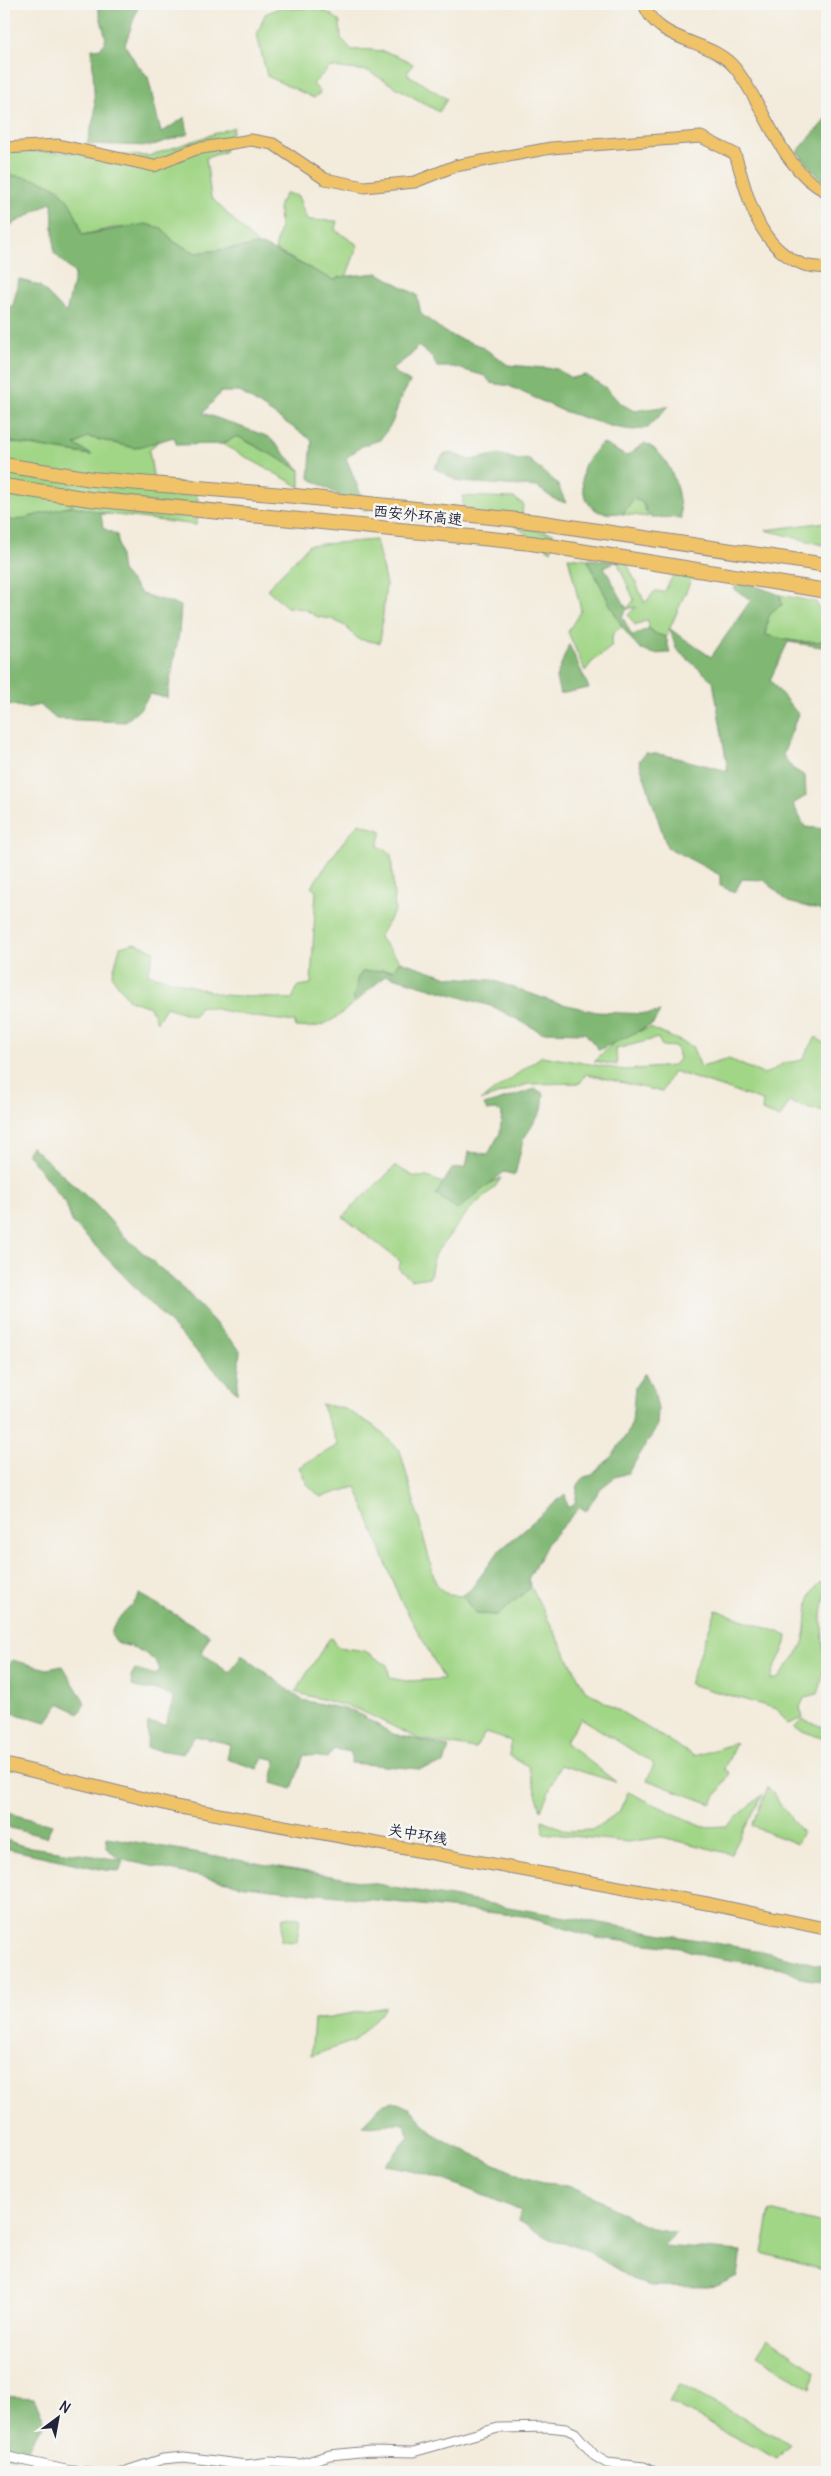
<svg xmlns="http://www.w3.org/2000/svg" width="831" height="2476" font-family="Delius,'LXGW WenKai TC',sans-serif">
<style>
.green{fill:#a1d686;stroke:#627c60}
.forest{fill:#80b773;stroke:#516c57}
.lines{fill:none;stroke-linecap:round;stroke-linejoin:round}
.tertiary-casing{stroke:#8a868b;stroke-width:11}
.primary-casing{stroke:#8a868b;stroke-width:13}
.trunk-casing{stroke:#8a868b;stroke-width:14}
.motorway-casing{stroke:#8a868b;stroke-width:16}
.tertiary{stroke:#fff;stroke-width:9}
.primary{stroke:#f0c369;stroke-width:11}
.trunk{stroke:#f0c369;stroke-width:12}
.motorway{stroke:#f0c369;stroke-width:14}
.labels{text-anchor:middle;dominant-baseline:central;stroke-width:5;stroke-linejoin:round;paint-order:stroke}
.street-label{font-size:15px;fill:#22223b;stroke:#f6f6f2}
</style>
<rect width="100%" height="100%" fill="#f6f6f2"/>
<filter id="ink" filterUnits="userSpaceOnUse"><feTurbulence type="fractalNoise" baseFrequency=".02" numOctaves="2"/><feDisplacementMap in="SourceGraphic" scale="10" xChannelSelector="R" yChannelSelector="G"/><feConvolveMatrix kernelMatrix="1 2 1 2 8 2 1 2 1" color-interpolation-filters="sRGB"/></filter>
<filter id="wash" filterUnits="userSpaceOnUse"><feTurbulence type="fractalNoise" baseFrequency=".0096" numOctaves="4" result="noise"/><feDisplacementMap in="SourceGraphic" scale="20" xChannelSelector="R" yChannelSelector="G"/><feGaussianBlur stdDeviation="1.12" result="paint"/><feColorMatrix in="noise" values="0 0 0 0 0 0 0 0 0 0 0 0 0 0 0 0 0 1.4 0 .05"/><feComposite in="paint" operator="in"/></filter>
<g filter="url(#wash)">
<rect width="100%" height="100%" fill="#f3ebdb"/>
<path class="green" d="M281,7C305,11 321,2 340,22L341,38L352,50C375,48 393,52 413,64L407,74L447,99L439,112L368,71L330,67L313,84L321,92L314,98L267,76L257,35L265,14Z
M234,127L224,152L206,158L211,197L258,245L196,253L174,242L162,228H113L82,235L78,220L59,188L9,175L4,178V150L149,156Z
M286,193L298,196L307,220L337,221L335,230L358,245L346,277H339L334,281L275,250L280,227L279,204Z
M237,436L300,470V487L222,444Z
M88,437L135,448L159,440L149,451L154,481L191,484L201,506L196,525L108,514L72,506L13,521L4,516V441L90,455L75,445Z
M463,496L514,498L523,504L521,528L553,533L551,551L502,517L463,514Z
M633,499L642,502L648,517L623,514Z
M826,522L827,546L766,530Z
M376,540L386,585L380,643L358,639L345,626L332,619L318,617L304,609L287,607L267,589L309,545Z
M568,557L587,559L622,627L613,633L611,647L592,662L585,671L568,632L581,610Z
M617,561H626L645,603L655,591L664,592L678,567L695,571L666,637L656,634L649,628L648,620L635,625L628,615L636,607L627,609L634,600Z
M780,595L816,602L827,624V640C807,645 786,640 766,635C766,621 768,611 782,605Z
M359,823L382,831L378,846L391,853L395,910L379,937L400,961L393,970L381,969C363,991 344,1021 314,1027C308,1028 301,1027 295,1027V1022L256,1017L200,1006L194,1016L166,1007L157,1022L150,1007L129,1000L112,976L120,947L135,943L154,951L148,974L223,995L292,999L298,986L311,984L316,891L311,887L343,842Z
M650,1028L692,1046L701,1067L729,1059L763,1074L772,1071L782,1064L802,1060L816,1037L827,1046V1111L810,1109L789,1102L780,1118L762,1111L763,1101L673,1071L662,1092L586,1074L580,1083L528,1084L480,1101L542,1056L625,1070L673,1066L679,1059L676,1047L662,1046L658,1038L616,1049L617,1065L594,1061L620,1037Z
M395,1166L415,1177H427L443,1183L436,1194L491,1183L501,1178L495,1187L470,1209L434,1255L430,1277L411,1280L398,1268L401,1262L343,1217C359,1198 379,1184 395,1166Z
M321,1404L345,1409L374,1426L400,1450L435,1580L438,1587L449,1595L462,1596L476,1614L497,1615L531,1587L585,1690L694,1756L736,1743L724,1769L730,1773L711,1804L647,1780L654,1764L581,1718L565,1742L616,1782L560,1765L541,1810L528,1766L509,1756L511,1741L485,1733L475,1749L419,1739L357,1709L295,1692L329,1639L332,1638L338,1647L365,1651L387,1665L390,1678L406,1681L444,1679L400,1599L356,1487L320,1497L307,1484L299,1467L338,1445Z
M827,1582C827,1593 822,1605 822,1617C822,1645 828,1666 818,1694L805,1697L800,1707L803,1718L788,1724L777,1709L689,1684L716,1610L787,1635C787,1652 773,1663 771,1680L779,1678C785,1667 795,1658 800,1649C812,1628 800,1601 820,1583Z
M802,1720L827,1728V1740L794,1728Z
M768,1787L802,1833L797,1844L752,1826Z
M628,1792L703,1827L727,1826L763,1794L731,1854L662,1837L628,1842L543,1833L542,1820L568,1831L592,1830L619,1812Z
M283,1917L300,1918L297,1942L281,1941Z
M386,2007L354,2041L311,2056L314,2020Z
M770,2211L827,2225V2257L824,2270L762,2253Z
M768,2338L815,2371L811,2389L757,2355Z
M679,2384L790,2444L777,2459L669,2402Z"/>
<path class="forest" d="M97,4H139L125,45L136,63L148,77L161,133L185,117L188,134L150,146L87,144L95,113L92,49L101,48L106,39Z
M827,118V187L797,152Z
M9,175C54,180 70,189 82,235L145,224L162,228L174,242L196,253L262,245L334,280L339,277L378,273L417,295L421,314L449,335L481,346L508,365L557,369L571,378L586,375L606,388L620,403L634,411L669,406L648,428L633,430L613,427L563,411L509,386L491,383L485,376L454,367H437L432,357L418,346L411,355L392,369L398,375L410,382L400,400L392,423L380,440L362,446L346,458L368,512L309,478L312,440L240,392H221L203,413L269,437L300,470L237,436L222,444L177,445L174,437L135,448L88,437L75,445L92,455L4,441V310L13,305L19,279L40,286L66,313L75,274L54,253L52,202L4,229V178Z
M602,443L626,456L645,443C673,457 679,490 681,518L650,517L642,502L633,499L623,514C616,513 606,514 600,512C582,506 579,479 585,464C588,457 597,449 602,443Z
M450,453L471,460L499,454L518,460L528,459L557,483L566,503L554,499L537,487L460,482L434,468L443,455Z
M72,506L108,514H101L103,528L117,535L122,571L142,594L181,606L179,633L167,698L150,694L140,709L125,722L56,719L40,705L26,708L4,703V516L13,521Z
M587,559L617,561L604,567L627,609L622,616L632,636L649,628L656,634L666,637L670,653C663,653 653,655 647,652C624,644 600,581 587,559Z
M739,580L780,595L782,605C768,611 766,621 766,635C786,640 807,645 827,640V645L822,647L788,642L770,680L798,714L783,755L792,768L805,776L806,796L793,804L805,827L827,829V912L788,902L764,880L742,879L735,892L720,886V875L667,847L639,761L645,753L665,755L728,771L713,681L676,649L670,629L711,657L751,600L734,589Z
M569,644L589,688L560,694L556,678Z
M400,961L448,977L492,980L554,1002L597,1012L647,1014L660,1012L653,1024L599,1050L585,1033L541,1032L494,1007L386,975L353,1004L357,979L362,972L393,970Z
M536,1089L544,1094L542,1110L523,1140L515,1175L504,1172L457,1210L436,1194L452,1169L466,1167L469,1152L488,1154L500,1133L502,1112L495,1110L487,1111L484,1105Z
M31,1146L97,1206L124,1236L185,1290L240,1350L237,1393L72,1222L66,1204L27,1153Z
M645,1373L654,1391L658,1410L657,1427L628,1473L615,1477L601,1488L586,1511L580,1507L549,1541L528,1579L531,1587L498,1615L476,1614L462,1596L471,1589L499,1551L565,1494L568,1508L575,1503L578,1485L584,1477L592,1475L612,1456L627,1434L632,1422L635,1387Z
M140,1594L210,1635L201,1652L229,1673L242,1655L302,1700L354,1711L393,1734L449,1747L444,1764L419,1769L351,1763V1752L334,1749L327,1758L304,1755L292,1789L272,1783L276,1760L264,1757L257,1769L227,1759L230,1744L195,1736L183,1754L147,1748L148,1723L166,1725L173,1698C161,1688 146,1691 132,1686L131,1676L135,1669L156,1675L160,1669C153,1655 134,1646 119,1644L111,1635C114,1616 132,1610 140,1594Z
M12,1660L47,1669L63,1666L85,1703L79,1714L60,1703L47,1722L4,1711V1676Z
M4,1812L52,1825L46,1837L10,1828L4,1821Z
M107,1837L761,1951L827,1967V1982L800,1978L783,1968L704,1956L681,1948L597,1938L523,1916L245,1886L123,1860L120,1871L105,1870L4,1848V1839L23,1846L122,1860L106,1848Z
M393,2101L411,2109L431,2132L451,2144L524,2177L543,2183L568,2185L591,2195L637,2222L657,2230L676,2233L663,2246L741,2252L737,2276L717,2286L706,2287L651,2286L638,2282L584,2249L574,2245L556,2242L518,2221L521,2211C476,2192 433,2172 385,2165L409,2137L404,2124C387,2121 379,2129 363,2126L380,2106Z
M4,2396L34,2398L45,2422L22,2457L4,2455Z"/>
</g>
<g filter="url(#ink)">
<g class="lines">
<g class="tertiary-casing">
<path id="tertiary" d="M4,2456L70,2471L89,2472
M123,2472L163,2459L184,2457L246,2465L270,2462L301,2464L330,2455L370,2451L413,2452L498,2428L548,2427L566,2429L575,2433L595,2456L607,2463L644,2467L655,2472"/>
</g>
<g class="primary-casing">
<path id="primary" d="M644,4C657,44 711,38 735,68C766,106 780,170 827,192
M4,148L58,145L154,166L196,149L251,140L273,144L325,179L364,187L415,182L455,166L551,148L701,137L735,154C749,198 756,246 804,265C811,267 820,267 827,268"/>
</g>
<g class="trunk-casing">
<path id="trunk" d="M4,1764L178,1807L710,1904L827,1929"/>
</g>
<g class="motorway-casing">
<path id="motorway" d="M4,465L92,479L295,496L537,522L827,565
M4,486L90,499L531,543L827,591"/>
</g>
<use href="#tertiary" class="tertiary"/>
<use href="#primary" class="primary"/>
<use href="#trunk" class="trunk"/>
<use href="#motorway" class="motorway"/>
</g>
</g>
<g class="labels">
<g class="street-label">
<text transform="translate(418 515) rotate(6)">西安外环高速</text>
<text transform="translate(418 1834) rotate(10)">关中环线</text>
</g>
</g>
<rect width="831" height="2476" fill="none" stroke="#f6f6f2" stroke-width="20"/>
<g transform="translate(58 2418) rotate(32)" stroke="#f6f6f2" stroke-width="4" paint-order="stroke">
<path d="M0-4L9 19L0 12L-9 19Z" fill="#22223b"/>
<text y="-8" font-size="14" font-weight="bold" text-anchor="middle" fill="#22223b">N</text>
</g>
</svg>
